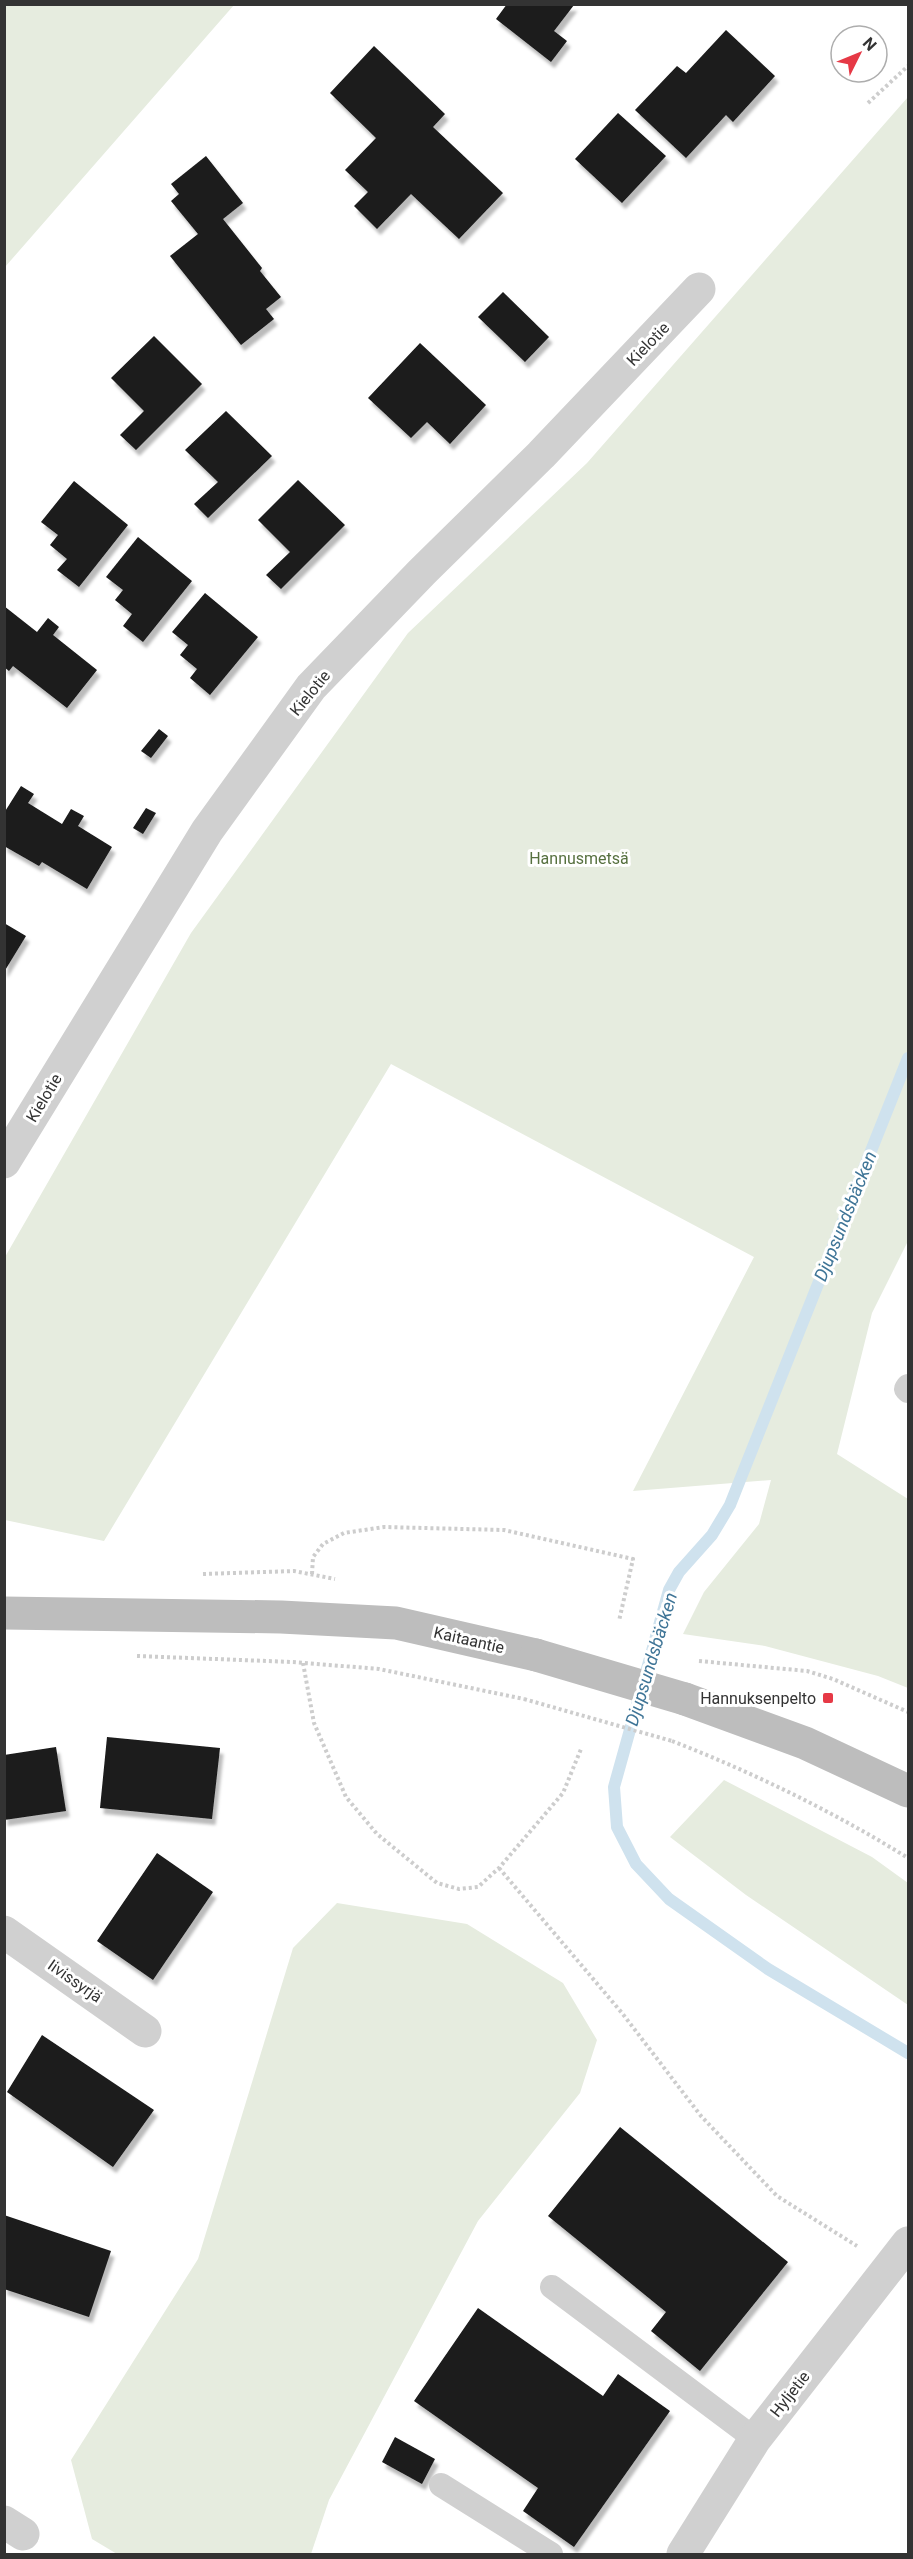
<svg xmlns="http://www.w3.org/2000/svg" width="913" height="2559" font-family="Roboto,sans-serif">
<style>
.green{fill:#e6ecdf}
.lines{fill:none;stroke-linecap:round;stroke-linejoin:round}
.stream{stroke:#cfe2ee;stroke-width:12}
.building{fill:#1a1a1a;filter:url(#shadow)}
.path{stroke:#cdcdcd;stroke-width:4;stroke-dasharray:3 3;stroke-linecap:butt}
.service{stroke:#d0d0d0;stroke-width:24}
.minor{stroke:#d0d0d0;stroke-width:33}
.secondary{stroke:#bdbdbd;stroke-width:33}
.path-bridge{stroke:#cdcdcd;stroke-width:4;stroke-dasharray:3 3;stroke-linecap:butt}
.secondary-bridge{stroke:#bdbdbd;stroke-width:33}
.poi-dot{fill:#e63946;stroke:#fff;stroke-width:2}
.labels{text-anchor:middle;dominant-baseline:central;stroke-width:6;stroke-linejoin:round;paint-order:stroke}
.street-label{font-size:16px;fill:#333;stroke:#fff}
.park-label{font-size:16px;fill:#56703f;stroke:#fff}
.poi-label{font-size:16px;fill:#333;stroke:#fff;text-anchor:end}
.water-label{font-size:18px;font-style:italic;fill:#3f7597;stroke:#fff}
</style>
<defs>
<filter id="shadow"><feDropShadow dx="3.5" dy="6" stdDeviation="1.5" flood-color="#0004"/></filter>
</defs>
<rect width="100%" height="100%" fill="#fff"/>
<path class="green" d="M5,4L234,5L5,267L4,5Z
M908,97V1241L872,1313L837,1454L908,1499V1688L878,1676L765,1646L683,1634L704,1592L759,1524L771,1480L633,1491L754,1257L391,1064L104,1541L5,1520V1257L191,933L408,633L587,463Z
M724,1780L872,1857L908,1883V2005L746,1895L670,1837Z
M337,1903L467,1924L563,1983L597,2040L580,2093L478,2221L329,2500L311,2554H117L92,2539L71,2460L198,2259L293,1948Z"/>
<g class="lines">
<path class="stream" d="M908,1058L730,1505L712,1535L679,1572L669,1590L614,1787L617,1827L636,1864L669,1899L768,1969L908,2053"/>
</g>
<path class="building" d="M507,4L574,5L554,31L567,41L551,62L496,19Z
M726,30L775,76L733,122L726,115L686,158L635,110L677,66L686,73Z
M374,46L445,114L433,127L503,193L459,239L411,194L377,229L354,206L368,192L345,170L376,138L330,93Z
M618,113L666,156L622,203L575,159Z
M206,156L243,203L223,219L262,268L260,271L281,297L266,309L274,319L241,345L170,256L198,234L171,201L179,194L171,184Z
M503,292L549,337L525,362L478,317Z
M154,336L202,384L136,450L120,435L144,411L111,378Z
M420,343L486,405L450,444L427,422L411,438L368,398Z
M226,411L272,456L208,518L194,504L218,482L185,450Z
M298,480L345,525L281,589L266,575L290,552L258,520Z
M74,481L128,525L79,587L57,570L67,559L50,545L58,535L41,522Z
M138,537L192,581L143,642L123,626L132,614L115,600L123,590L106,577Z
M205,593L258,637L210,695L190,678L197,669L180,655L188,645L172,632Z
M4,606L37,632L48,618L59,627L53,635L97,670L67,708L13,666L9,671L4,667Z
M159,729L168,736L151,758L141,751Z
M21,786L34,794L28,803L62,824L71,809L84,816L78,826L112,847L87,889L42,862L39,866L4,846V813Z
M146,808L156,813L143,834L133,828Z
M4,923L26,936L4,972Z
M107,1737L220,1748L212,1819L100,1808Z
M56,1747L66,1811L4,1820V1755Z
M157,1853L213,1892L153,1980L97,1941Z
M42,2035L154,2110L113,2167L7,2092Z
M620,2127L788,2262L700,2371L651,2331L666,2312L548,2216Z
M4,2215L111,2251L89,2317L4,2289Z
M478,2308L603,2396L618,2374L670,2411L574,2547L523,2511L538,2488L414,2401Z
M395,2437L435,2459L422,2484L382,2462Z"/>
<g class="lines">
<path class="path" d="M868,103L908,66
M203,1574L294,1571L335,1579
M312,1574L313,1557L323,1544L344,1533L384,1527L504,1530L633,1559L619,1621
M137,1656L293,1662L379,1669L524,1699
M699,1661L807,1671L833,1679L908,1712
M303,1663L314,1723L346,1797L377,1834L437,1883L459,1889L478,1887L499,1868L563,1793L581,1749
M672,1741C754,1773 834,1812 908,1858
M499,1868L622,2013L701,2116L777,2196L857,2246"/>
<path class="service" d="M908,1386L906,1389L908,1391
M552,2287L755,2439
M441,2485L551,2554"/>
<path class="minor" d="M4,1162L207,831L311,687L422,572L541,455L699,289
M4,1932L145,2031
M4,2522L23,2534
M683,2554L755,2439L908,2243"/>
<path class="secondary" d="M4,1613L281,1617L396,1623L536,1655
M685,1699L805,1743L908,1791"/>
<path class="path-bridge" d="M524,1699L672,1741"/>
<path class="secondary-bridge" d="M536,1655L685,1699"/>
</g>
<rect class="poi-dot" x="822" y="1692" width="12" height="12" rx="3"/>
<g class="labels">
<g class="street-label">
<text transform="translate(648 344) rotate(-46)">Kielotie</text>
<text transform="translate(310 693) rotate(-51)">Kielotie</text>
<text transform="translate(44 1098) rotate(-59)">Kielotie</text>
<text transform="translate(469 1640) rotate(13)">Kaitaantie</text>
<text transform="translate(75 1981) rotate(35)">Iivissyrjä</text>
<text transform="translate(790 2394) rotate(-52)">Hyljetie</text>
</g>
<g class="park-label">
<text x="579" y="858">Hannusmetsä</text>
</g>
<g class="poi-label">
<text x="816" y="1698">Hannuksenpelto</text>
</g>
<g class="water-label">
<text transform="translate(845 1216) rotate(-68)">Djupsundsbäcken</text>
<text transform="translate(651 1659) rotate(-73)">Djupsundsbäcken</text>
</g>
</g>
<rect width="913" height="2559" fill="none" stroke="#333333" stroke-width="12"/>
<g transform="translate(859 54) rotate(47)"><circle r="28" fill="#ffffff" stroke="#adadad" stroke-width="1.5"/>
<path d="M0-4.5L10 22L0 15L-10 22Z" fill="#e63946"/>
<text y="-9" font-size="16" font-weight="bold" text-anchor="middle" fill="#333333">N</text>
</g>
</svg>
